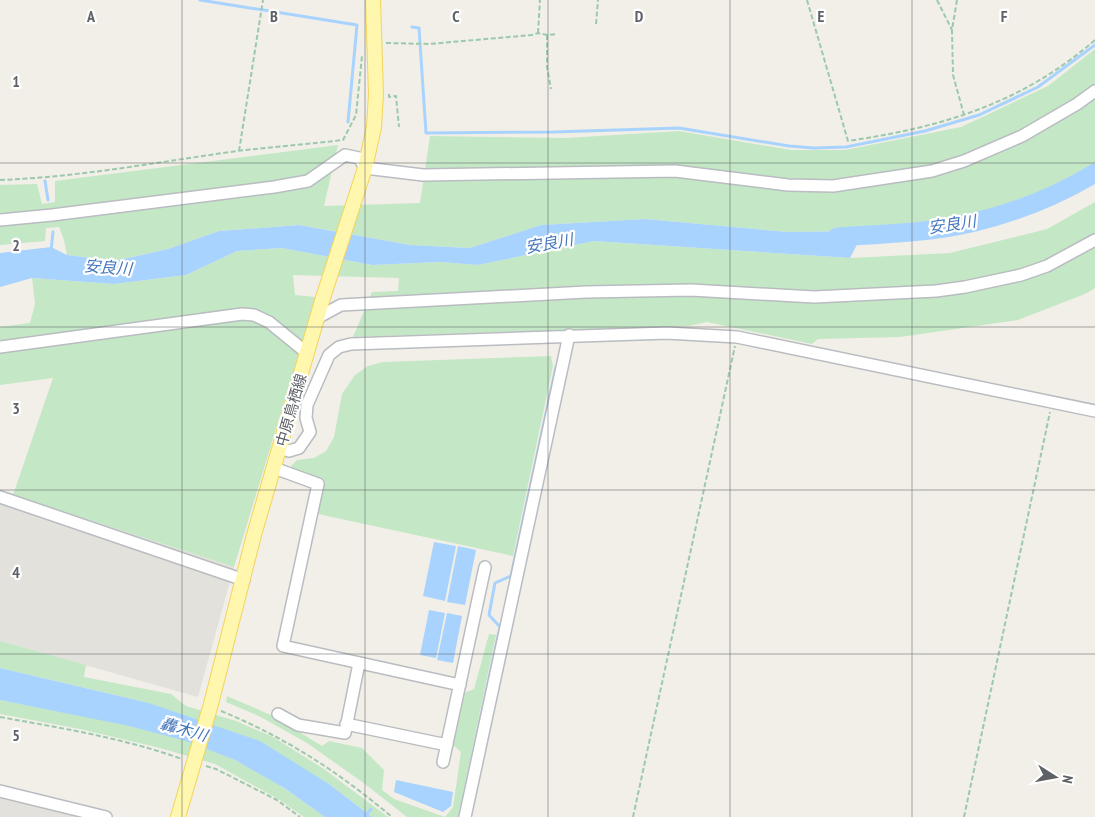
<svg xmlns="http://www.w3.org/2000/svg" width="1095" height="817" font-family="'PT Sans Narrow','Noto Sans JP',sans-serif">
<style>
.industrial{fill:#e2e1db}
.green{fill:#c4e8c6}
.water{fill:#a9d3ff}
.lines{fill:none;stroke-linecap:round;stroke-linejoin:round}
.stream{stroke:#a9d3ff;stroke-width:3}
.river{stroke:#a9d3ff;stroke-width:19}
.minor-casing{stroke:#b9bcc0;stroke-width:14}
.major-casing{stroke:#f3d45d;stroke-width:16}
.path{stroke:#9cc9ad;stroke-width:2;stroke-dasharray:5 2.5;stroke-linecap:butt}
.minor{stroke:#fff;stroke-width:11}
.major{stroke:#fff7ae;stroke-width:14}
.grid{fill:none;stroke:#5e6267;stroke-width:1;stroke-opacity:0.55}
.labels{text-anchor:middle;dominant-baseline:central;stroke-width:4.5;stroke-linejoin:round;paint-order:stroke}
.street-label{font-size:15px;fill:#5e6267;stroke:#fff}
.water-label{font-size:16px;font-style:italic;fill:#4577bd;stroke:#fff}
.grid-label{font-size:16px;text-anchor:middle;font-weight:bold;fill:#5e6267;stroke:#fff;stroke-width:4.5;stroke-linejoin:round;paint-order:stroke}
</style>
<rect width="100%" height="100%" fill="#f1efe7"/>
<path class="industrial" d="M13,495L234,567L198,697L0,641V504L8,506Z
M0,795L85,817H0Z"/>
<path class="green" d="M1095,49V166L1085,174L965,220L864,231L788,232L645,219L541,225L470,248L410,245L299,225L219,231L168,249L115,261L67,255L64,240L59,227L46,228L45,241L0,245V185L37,184L42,204L55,202V181L338,145L324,206L420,203L430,136L566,138L679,131L791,150H845L961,127L1048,86Z
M1095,202V288L1085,294L1018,320L900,337L818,339L812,344L707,322L688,326L353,337L372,292L398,291L399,278L293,275L295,295L316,297L234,567L13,495L53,378L0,385V327L30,323L35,304L32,278L114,284L186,275L237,251L282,248L372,265L440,262L478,265L594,241L850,258L950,253L1047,229Z
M551,356L553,366L513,556L318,514L323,480L293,470L291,466L297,460L314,458L326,451L334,437L342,394L355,375L368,366L383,362Z
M489,634L496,635L458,817H407L365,784L307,743L259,716L226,702L227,696L273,716L322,746L329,741L362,748L384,770L382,790L394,799L445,817L453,807L461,752L452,744L461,694L474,689Z
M0,641L86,665L84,677L171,694L186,706L236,721L273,737L324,769L388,817H372L329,784L149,703L0,668Z
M0,700C75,715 167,727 235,760C267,775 296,797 325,817H304L280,800L215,764L160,748L80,729L0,714Z"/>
<path class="water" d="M645,219L788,232L864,231L850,258L594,241L478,265L440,262L372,265L282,248L237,251L186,275L114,284L32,278L0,287V253L51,247L67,255L115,261L168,249L219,231L299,225L410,245L470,248L541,225Z
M434,542L456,546L445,601L423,596Z
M458,546L476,550L465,605L447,602Z
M429,610L445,613L436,658L420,655Z
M447,613L462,616L453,663L437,660Z
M0,668L149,703L260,741L329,784L372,817H325L284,788L235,760L186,741L129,726L0,700Z
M396,780L453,792L451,806L443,812L394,792Z"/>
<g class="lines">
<path class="stream" d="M200,0L357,25L348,122
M412,27L419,28L426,133L554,132L679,128L789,146L814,148L846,147L925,131L979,115L1038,87L1095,45
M45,181L48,200
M51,251L53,232
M463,801L500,627L489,615L495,583L511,576L556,367
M364,817L371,809"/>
<path class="river" d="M837,237C883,234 930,233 975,222C1016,212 1059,195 1095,173"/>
<g class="minor-casing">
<path id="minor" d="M0,220L52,215L274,187L308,181L345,155L359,158L365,168L423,175L675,171L788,185L833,186L932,171L964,161L1022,136L1077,104L1095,91
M317,318L341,305L586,292L691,290L814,297L936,291L965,287L1021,275L1047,266L1095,240
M0,347L242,314L254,315L269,322L307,353
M280,448L289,451L299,448L310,432L306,418L307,405L329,355L339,347L351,344L667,333L737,337L1095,411
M274,468L318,484L283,646L460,685
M0,497L244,580
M278,714L298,725L345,733L359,663
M346,724L447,745
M443,762L485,567
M0,791L106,817
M465,817L569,335"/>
</g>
<g class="major-casing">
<path id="major" d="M178,817L211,704L254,535L322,301L365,168L374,127L376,94L373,0"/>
</g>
<path class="path" d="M807,0L848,141C942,127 1021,104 1095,40
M937,0L952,30
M957,0L952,30L953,75L964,115
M596,24L598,0
M538,33L540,0
M547,35V67L551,89
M386,43L429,44L532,35L538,33L547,35L557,34
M389,94V97L396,96L399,127
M239,151L263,0
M0,180C80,177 158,162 237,151C272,147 308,144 343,140L356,115L362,56
M221,711C285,737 340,773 392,817
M0,717C61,728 123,738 182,759
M206,766L216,769L277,800L300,817
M633,817L735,346
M964,817L1050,412"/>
<use href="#minor" class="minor"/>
<use href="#major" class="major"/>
</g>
<path class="grid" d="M182,0V817M365,0V817M548,0V817M730,0V817M912,0V817M0,163H1095M0,327H1095M0,490H1095M0,654H1095"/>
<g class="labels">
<g class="street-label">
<text transform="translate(291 410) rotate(-74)">中原鳥栖線</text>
</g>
<g class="water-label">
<text transform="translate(952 224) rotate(-8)">安良川</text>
<text transform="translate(549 243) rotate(-10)">安良川</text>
<text transform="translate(108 267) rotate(4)">安良川</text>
<text transform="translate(184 729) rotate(16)">轟木川</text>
</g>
</g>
<g class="grid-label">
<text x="91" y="22">A</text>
<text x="274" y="22">B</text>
<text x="456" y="22">C</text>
<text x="639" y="22">D</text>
<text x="821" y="22">E</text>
<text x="1004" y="22">F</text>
<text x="16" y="87">1</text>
<text x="16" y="251">2</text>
<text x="16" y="414">3</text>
<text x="16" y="578">4</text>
<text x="16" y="741">5</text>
</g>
<g transform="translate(1055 777) rotate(101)" stroke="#ffffff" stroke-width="4" paint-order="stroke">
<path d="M0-4L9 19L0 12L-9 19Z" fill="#5e6267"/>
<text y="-8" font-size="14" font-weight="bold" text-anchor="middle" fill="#5e6267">N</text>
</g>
</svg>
